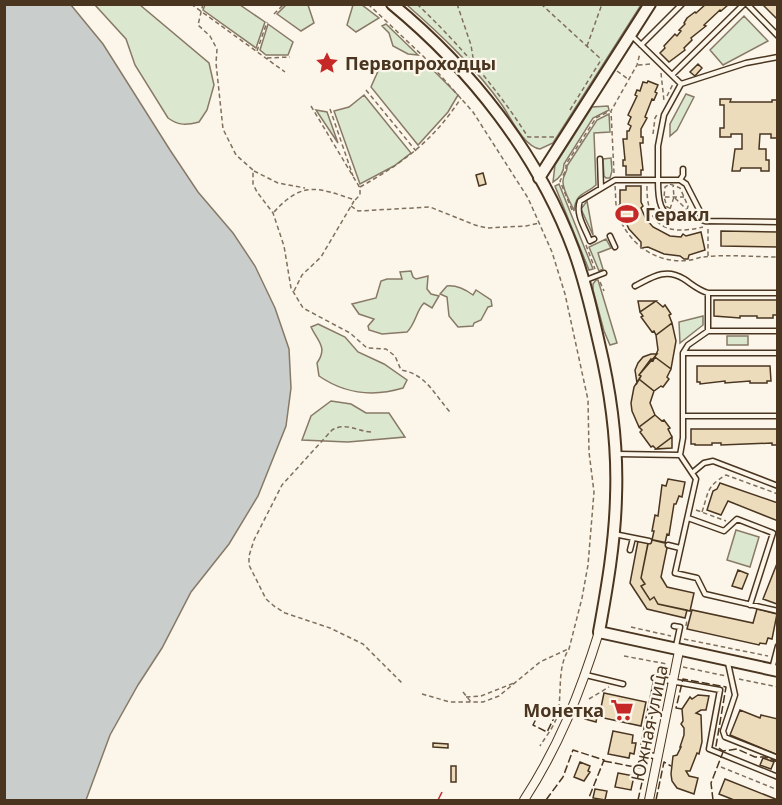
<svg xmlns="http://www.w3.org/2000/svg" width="782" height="805" font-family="'Noto Sans',sans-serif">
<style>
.green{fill:#dce7d0;stroke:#887966;stroke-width:1.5}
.water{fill:#c9cecd;stroke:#887966;stroke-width:1.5}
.building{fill:#ecdcbc;stroke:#4a3520;stroke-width:1.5}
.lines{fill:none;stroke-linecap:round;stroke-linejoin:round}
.lane-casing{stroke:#4a3520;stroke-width:7}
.street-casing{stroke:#4a3520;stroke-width:10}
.secondary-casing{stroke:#4a3520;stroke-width:14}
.path{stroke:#7f6f5c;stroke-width:1.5;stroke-dasharray:4.5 3;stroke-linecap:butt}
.lane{stroke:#fbf6e9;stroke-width:4}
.street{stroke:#fbf6e9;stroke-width:8}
.secondary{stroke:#fbf6e9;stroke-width:10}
.fence{stroke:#4a3520;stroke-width:1.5;stroke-dasharray:8 3;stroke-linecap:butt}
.power{stroke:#c62828;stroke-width:1.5;stroke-dasharray:21 4.5 3 4.5;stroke-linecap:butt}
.labels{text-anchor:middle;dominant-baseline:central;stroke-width:4.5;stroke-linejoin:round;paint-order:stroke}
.poi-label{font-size:18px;font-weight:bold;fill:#4a3520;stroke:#fbf6e9;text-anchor:start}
.street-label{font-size:18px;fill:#4a3520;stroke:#fbf6e9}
</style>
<rect width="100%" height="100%" fill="#fbf6e9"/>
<path class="green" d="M287,4L308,5L314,23L301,31L277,14Z
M95,5H140L209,63L214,85L207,110L199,122C187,125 179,126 168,118L135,65L126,39Z
M205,5H240L265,22L256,48L203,10Z
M353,5H362L379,18L356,32L347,25Z
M407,5H641L553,143L540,149C524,147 511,118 502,105C476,68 441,35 407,5Z
M744,16L768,41L723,65L710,50Z
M268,24L293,42L288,55H266L260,50Z
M386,24L418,55L408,54L393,46L389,33L382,26Z
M379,63L427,64L458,95L448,112L418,145L371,87L378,71Z
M686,94L694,97L677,130L670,136V124Z
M364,95L411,153L394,166L360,184L334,111L349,107Z
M608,106L609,110L593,118L564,164C564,173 560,178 553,182L555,165L592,107Z
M316,110L327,112L338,143Z
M609,114L610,132L594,133L596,185C585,195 576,192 574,211C571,203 562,189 563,181C563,174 568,172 567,166L597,120Z
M611,158L612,171L610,178H606L604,176L603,159Z
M559,184L593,269L589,270L555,186Z
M587,201L593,234V235L581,209Z
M606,239L611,248L598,253L603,269L599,271L589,247Z
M411,271L413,277L416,279L428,276L427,289L431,294L439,296L432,308L424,303C416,311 416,323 407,332L382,334L369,330L368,326L374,319L359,314L352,304L376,298L381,281L387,279H402L400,272Z
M596,280H598L617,343L610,345L604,331L593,290V284Z
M447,286C456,285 466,290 473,295L476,290L491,300L492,306L488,307L481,320L474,323L473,326L458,327L449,316L447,297L440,294Z
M703,316V325L680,343L679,322Z
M318,324L345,337L358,352L384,364L407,380L403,388C373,397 345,394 319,376L317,363C328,347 318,342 311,327Z
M727,336H748V345H727Z
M331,401L351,404L366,413H389L405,437L348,442L302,440L311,416Z
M736,530L759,537L750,567L727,560Z"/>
<path class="water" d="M5,4L71,5L103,44L170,150L198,192L233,233L255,266L275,308L289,349L291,388L286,426L258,496L229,544L191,592L162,648L138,685L110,735L86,800H5Z"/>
<path class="building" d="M706,4L728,5L721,11L720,10L704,25L706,26L691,38L692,40L684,48L685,50L669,62L660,53L665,48L664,46L675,34L677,36L681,31L679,30L685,24L684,23L687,18L695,12L696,13Z
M762,4H778V20Z
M698,64L702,68L695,76L690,72Z
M648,81L658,85L655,92L657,93L654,100L652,99L645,117L647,118L641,129V137H643V143H640L643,170H641V175H626V166H623V160H625L623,139H627V131H629L631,126L628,124L631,117L628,115L637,96L635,95L637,90L640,91L643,82L647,83Z
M720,99H731L730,102H772V100H778V138H771V134H760L759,149H766V160H769V171H761V168H741L740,171H732L735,149H742V134H731V137H720V128H724V105H720Z
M483,173L486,184L479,186L476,175Z
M626,186H641V202L643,206L641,208L646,219L653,227L670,236L681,237L683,234L686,236L701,232L705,250L689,255L688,259H684L680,256L664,254L648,247L641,248V242L629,229L621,212L617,208L620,204V190H626Z
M721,231L778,232V247L721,246Z
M714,300H778V315H773V318H757V316H740V318L714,316Z
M638,301H656L640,312Z
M656,301L663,307L665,305L671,314L669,315L672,323L656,335L654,331L652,332L641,317L643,316L640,312Z
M672,323L676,341L671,369L655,357L658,350L656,335Z
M651,354H657L639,375L641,376L637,383L635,370L638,363L643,357Z
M655,357L671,369L667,377L669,379L663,387L661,386L654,391L639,379L641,376L639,375L651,359L653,361Z
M697,366H770L771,381H767V383H750V381L725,383V381L700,384V382H697Z
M639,379L654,391L650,403L655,415L639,427L632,411L631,403L634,387Z
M655,415L662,421L664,420L670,428L668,429L672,437L656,449L653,446L651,447L640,432L642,430L639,427Z
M691,429H778V445H772V443L721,445V443H712V445H695V444H691Z
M672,437V448L656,449Z
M668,479L685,482L682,497L679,496L676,504H674L669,535L667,534L665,543L652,540L654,531H652L655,515L658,516L662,485L666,486Z
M720,483L778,503V521L728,501L721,515L707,510L713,491L717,489Z
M649,539L668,543L661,577L667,587L694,593L690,611L658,604L654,597L650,600L641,586L645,584L641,578Z
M638,541L648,543L641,578L645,584L641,586L650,600L654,597L658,604L687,610L685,618L647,609L630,583Z
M778,561V602L777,604L763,599Z
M738,570L748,574L742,589L732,586Z
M757,609L777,614L772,639L768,638L766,644L760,643L759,645L687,629L692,610L753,623Z
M604,693L646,702L641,726L599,717Z
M698,695L709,696L706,710H701L696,713L701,715L702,742L699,754L697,753L690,771H686L689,776L698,778L694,794L677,788L672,781L671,774L673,756L677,755L681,747H680L684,735V728L681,724L683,721L682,709L690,697L692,699Z
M740,710L760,718L761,715L778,719V755L730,735Z
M586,715L597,717L596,722L585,719Z
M613,731L633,735L632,743H636L634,754L630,753L629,758L608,754Z
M433,743L448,744V748L433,747Z
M763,758L774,762L771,769L760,765Z
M580,762L590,766L588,771L590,772L584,781L574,777Z
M451,766H456V782H451Z
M618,773L634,776L631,790L615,787Z
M725,779L778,800H734L719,794Z
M595,789L607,791L605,800L593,798Z"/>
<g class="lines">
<g class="lane-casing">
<path id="lane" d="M747,4L778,36
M631,35L681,84L664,115L658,146V180H680L686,184L705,221L778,222
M641,45L682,4
M672,75L744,4
M681,84L746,63L778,57
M600,159L601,188
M680,180L683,175V169
M610,236L615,247
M594,239L590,241C585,228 575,214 580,201L615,180H658C658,198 658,218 682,218C691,217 696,217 705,221
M586,280L604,273
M635,286C651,278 665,267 684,279C693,285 698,290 708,293
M708,331V293H778
M778,331H708L688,345L683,353V416H778
M684,353H778
M618,454L680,455L696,479L675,573L697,578L705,594L778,611
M680,455L683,438V416
M692,473L704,463L713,461L778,486
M688,518L724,531L737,519L773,533L750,605
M614,534L649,541
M668,545L680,548
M630,550L633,538
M674,626L680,627L676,646
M728,663L735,695L723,731L725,737L778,758
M772,669L778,646
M586,675L623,684
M657,677L642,753L658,757
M654,678L720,690L709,749L778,777"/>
</g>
<g class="street-casing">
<path id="street" d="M524,800C559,746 580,693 599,632
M649,800L679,651"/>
</g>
<g class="secondary-casing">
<path id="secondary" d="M392,4C471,69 538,154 574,251C585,281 592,312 599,343C611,393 618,445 616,497C615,542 607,588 599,632L778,671
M539,178L650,4"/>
</g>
<path class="path" d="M191,4L285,72
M203,4L198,25L210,36L217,49L216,63L223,129L236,155L253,170V184L257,192L273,213L284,246L291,288L303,308L350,333L367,348L386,349L395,356L401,370C426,374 434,394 450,412
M368,4L424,57L473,112L528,198L552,252L565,294L588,400L589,452L594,492L588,565L582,598L569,649C557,667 562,692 558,713C555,726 546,736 540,746
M417,4C459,44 497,88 528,137H554
M457,4L471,45L474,64
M541,4L602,60
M274,14L284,4
M587,46L602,4
M257,51L267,22
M267,58L290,57
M638,65L651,64
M617,71L628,79
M661,73L664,101
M366,90L416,151
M667,96L673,84
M330,109L353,176
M570,110L601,60
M653,134L655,118L658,113
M254,171L278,183L305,188
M614,173L611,111L637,65L640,53
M670,184L680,188L688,206L687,210L678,212L667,207L664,197L665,187Z
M615,186C616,195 615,206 618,214C628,244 657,265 690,260C694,260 699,257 703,257C726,254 754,257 778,257
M647,186C646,226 667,236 703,227
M360,187C403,163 434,140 461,98
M665,197H684
M675,198L686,209
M351,206L358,211L430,207L475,225L487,228L526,226L539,223
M670,209L674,197L673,185
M572,210L560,181L566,170V164L596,118L610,111
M274,212C303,180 318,188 355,200L360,195V188L311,106
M586,245L595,269
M708,256V228
M600,282L604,291
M294,291L302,275L321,257L354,201
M371,432C356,431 347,422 332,430L282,485L254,540L249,556V565L266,599L274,606L285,613L330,628L363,644L403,684
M696,510L726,521
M702,512C709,491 706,487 726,475L778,494
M686,626L687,620
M631,627L671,636
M684,639L768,656
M624,656L667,664
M683,667L726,676
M739,679L778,687
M463,692L471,702
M422,694L450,702H483L499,696L540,662L568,649
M466,697L481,696L514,683
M589,699L609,687
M721,767L778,790"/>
<use href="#lane" class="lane"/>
<use href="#street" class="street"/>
<use href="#secondary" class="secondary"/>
<path class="fence" d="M682,709L676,708L683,679L726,687L716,746L723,751L737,749L755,757H765L778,762
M540,711L554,718L547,732L533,725Z
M604,761L645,769L638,800
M546,800L563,777L573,750L604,760L588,800
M656,800L664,762L671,766
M713,800L711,783L723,752"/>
<path class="power" d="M438,800L442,792"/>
</g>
<defs>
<g id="sight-bare" transform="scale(1.8)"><path d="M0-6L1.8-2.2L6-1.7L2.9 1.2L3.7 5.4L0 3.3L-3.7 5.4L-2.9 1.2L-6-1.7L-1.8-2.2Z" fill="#c62828" stroke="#fbf6e9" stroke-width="2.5" paint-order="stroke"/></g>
<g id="stadium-bare" transform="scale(1.8)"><path d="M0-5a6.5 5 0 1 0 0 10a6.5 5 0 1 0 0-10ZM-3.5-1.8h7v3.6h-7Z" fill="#c62828" stroke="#fbf6e9" stroke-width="2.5" paint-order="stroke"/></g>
<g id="supermarket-bare" transform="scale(1.8)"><path d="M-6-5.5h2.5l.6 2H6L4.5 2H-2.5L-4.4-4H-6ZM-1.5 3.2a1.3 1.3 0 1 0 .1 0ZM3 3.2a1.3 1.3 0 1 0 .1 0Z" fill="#c62828" stroke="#fbf6e9" stroke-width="2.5" paint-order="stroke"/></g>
</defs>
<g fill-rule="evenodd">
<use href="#sight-bare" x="327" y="63"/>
<use href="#stadium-bare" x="627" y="214"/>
<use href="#supermarket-bare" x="622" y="710"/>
</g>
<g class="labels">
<g class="poi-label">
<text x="345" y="63">Первопроходцы</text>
<text x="645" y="214">Геракл</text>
<text x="604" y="710" text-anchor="end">Монетка</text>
</g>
<g class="street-label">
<text transform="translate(649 723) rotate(-78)">Южная улица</text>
</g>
</g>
<rect width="782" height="805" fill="none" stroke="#4a3520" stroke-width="12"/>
</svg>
